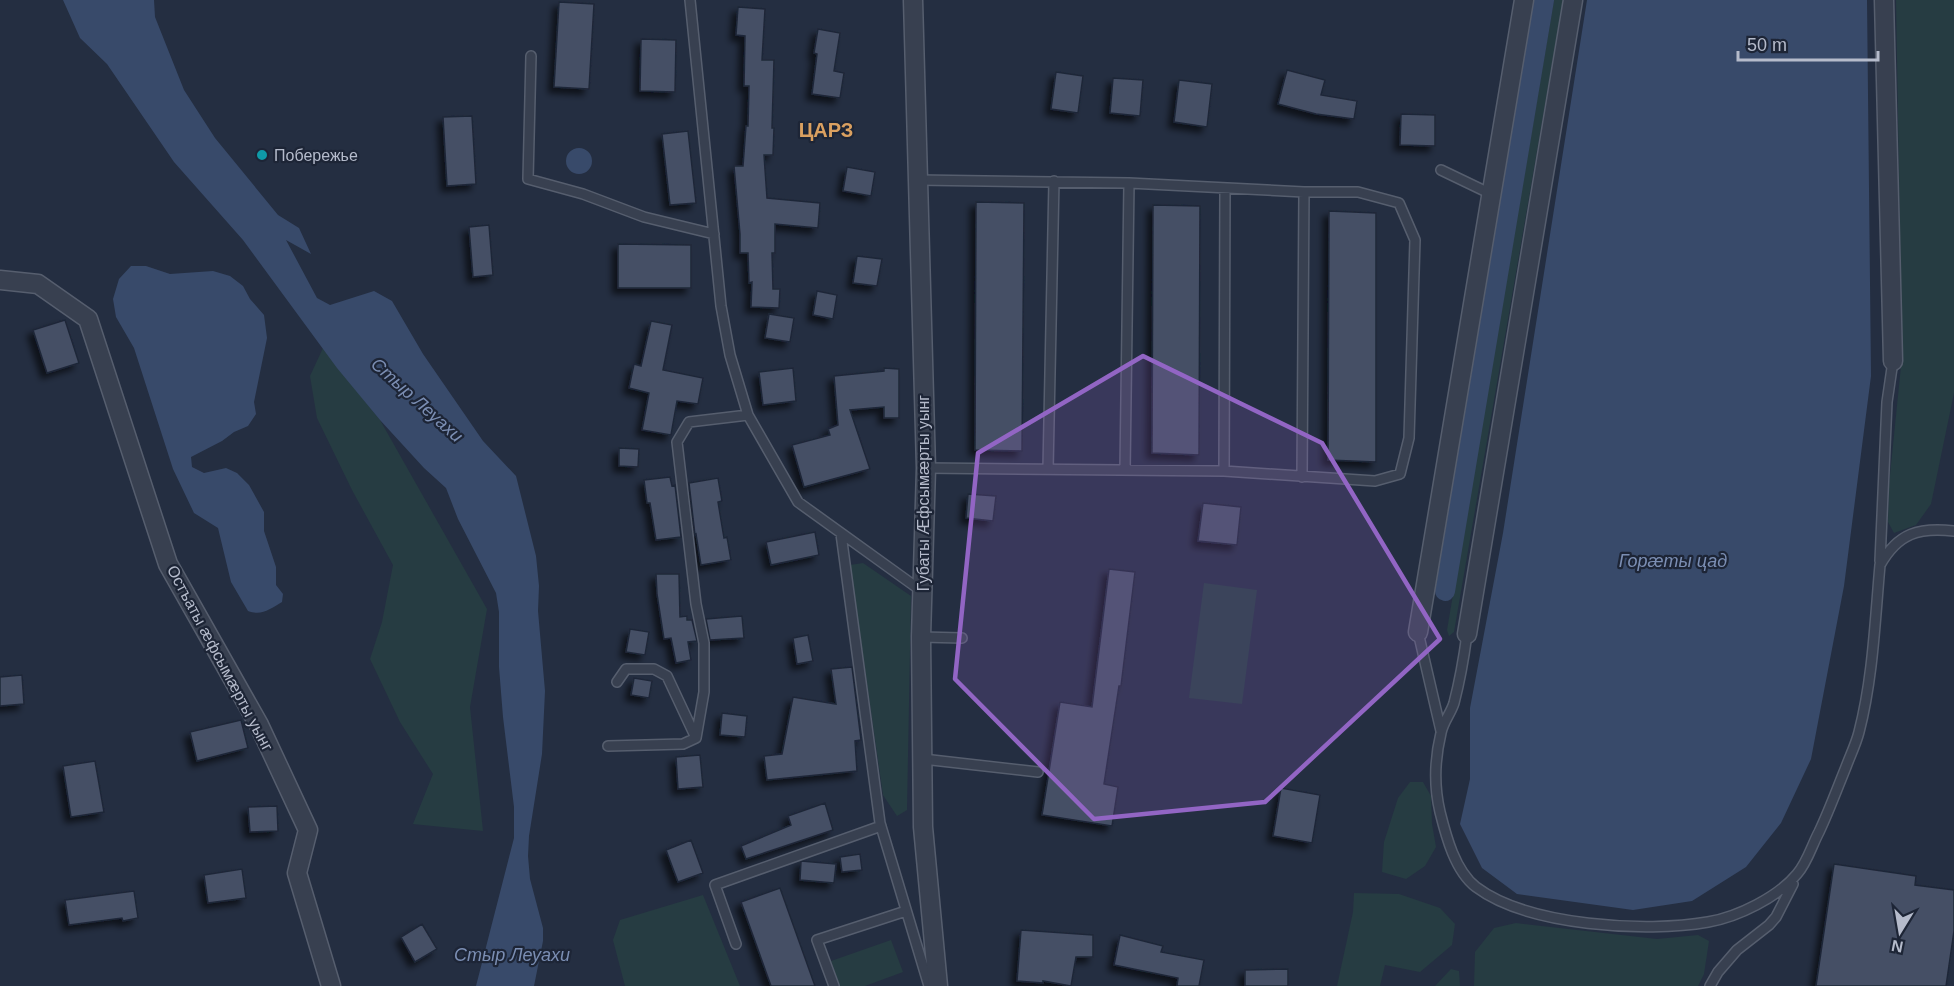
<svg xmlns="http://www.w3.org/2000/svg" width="1954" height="986" font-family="Arial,sans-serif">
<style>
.green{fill:#263c42}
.water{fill:#384a6a}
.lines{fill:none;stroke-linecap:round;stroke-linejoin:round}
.canal{stroke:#384a6a;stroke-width:20}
.building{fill:#454f65;stroke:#1f2738;stroke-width:1.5;filter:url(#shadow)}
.lane-casing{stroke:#565e6e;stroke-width:12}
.street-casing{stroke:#565e6e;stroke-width:21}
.lane{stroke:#384050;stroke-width:9}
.street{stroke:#384050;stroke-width:18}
.marked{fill:#9265c4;fill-opacity:0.2;stroke:#9265c4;stroke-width:4.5;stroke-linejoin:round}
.culture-dot{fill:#0f9aa8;stroke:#1d2536;stroke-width:2}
.labels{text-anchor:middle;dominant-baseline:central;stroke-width:4.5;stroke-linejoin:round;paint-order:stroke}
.poi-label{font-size:16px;fill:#b5bbcb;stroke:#1d2536;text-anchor:start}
.street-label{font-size:16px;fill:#b5bbcb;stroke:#1d2536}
.water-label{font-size:18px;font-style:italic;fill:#7b8eb3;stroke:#1d2536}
.quarter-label{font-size:20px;font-weight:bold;fill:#daa060;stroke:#1d2536}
</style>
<defs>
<filter id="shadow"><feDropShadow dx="-5.5" dy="5.5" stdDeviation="3" flood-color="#0009"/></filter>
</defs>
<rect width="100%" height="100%" fill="#242e41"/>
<path class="green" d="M1554,0H1563L1454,632L1449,636L1447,630Z
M1896,0H1954V393L1931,504L1916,525L1894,533L1888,522L1889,485L1902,356Z
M323,348L380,420L487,609L470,707L483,831L413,824L433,774L400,722L370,659L382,622L393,565L352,490L317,418L310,376Z
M863,563L911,596L907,810L897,816L883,795L850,565Z
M1204,583L1257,590L1242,704L1189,698Z
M1410,782H1423L1431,796L1432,824L1436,847L1425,866L1406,879L1382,872L1384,842L1398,798Z
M1354,893L1399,894L1440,908L1455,924L1452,945L1420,972L1385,965L1380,986H1337L1353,912Z
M703,895L740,986H625L613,940L620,920Z
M1516,923L1657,939L1698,935L1709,941L1704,974L1698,986H1474L1475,952L1494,928Z
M891,940L903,972L865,986H840L831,961Z
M1451,969L1459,971L1460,986H1435Z"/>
<path class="water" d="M63,0H154L155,17L184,90L215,138L278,215L299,228L311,254L286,240L317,298L330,305L374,291L392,301L423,354L483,441L516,476L536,556L539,586L538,611L545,691L542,754L529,836L528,856L530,879L543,928V941L534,986H476L514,838V807L503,717L499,667V612L496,593L458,519L446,488L424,468L380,420L337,368L243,240L174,162L107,64L80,38Z
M1587,0H1867L1871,376L1844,586L1811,759L1781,823L1746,867L1692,901L1633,910L1517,894L1482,868L1460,824L1470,779V708L1503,533Z
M566 161a13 13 0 1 1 26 0a13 13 0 1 1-26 0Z
M131,266H146L170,274L213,271L230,276L243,286L250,299L264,315L267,338L254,402L256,414L248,426L234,432L222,441L191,457L192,467L204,473L226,468L237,473L249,485L264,512V531L276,567V585L283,594L282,602C270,609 262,616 248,611L231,582L218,528L194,513L173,469L134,348L116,317L113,299L119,279Z"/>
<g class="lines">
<path class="canal" d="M1445,591L1544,0"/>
</g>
<path class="building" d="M559,2L594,4L589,89L554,87Z
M738,7L765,9L762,60H774L772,128H774L773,155H764L767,198L820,203L818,228L775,224V253H772L773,289H780L779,308L751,307L752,282L749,283L748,253H740V234L734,166H743L746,126H748L749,86H744L745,36L736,35Z
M818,29L840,33L834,71L844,73L840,98L812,94L817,54L814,53Z
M641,39L676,40L675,92L640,91Z
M1287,70L1325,80L1321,95L1357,101L1354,119L1316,114L1278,104Z
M1056,72L1083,76L1078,113L1051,109Z
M1113,78L1143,80L1140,116L1110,113Z
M1179,80L1212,84L1207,127L1174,122Z
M1401,114L1435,115V146L1400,145Z
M472,116L476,184L447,186L443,117Z
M688,131L696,203L670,205L662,134Z
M847,167L875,172L871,196L843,191Z
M976,202L1024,203L1022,451L975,450Z
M1153,205L1200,206L1199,455L1152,453Z
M1329,211L1376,213V462L1328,460Z
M489,225L493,275L473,277L469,227Z
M618,244L691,245V288H618Z
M857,256L882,259L877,286L853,283Z
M817,291L837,295L833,319L813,315Z
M769,314L794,318L790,342L765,338Z
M65,320L79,363L47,373L33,330Z
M651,321L672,325L663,370L703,378L698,404L677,401L671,435L642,430L649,393L629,388L634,364L641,366Z
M793,368L796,401L763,405L759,372Z
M884,368L899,369V418H884V407L850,410L870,469L804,487L792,445L830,435L828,429L838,425L834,376L884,371Z
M619,448L639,449L638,467L619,466Z
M670,477L672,486L675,485L681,537L656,540L650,503H647L644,480Z
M718,478L722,501L718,502L724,538L727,537L731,560L701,565L696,534L695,535L689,483Z
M968,494L996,496L993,521L966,518Z
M1203,503L1241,507L1237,545L1198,541Z
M815,532L819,555L771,565L766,542Z
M1109,569L1135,572L1121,686H1119L1104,784L1118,787L1112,826L1042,815L1060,702L1092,707Z
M656,574H679L680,617L687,616V620H692L697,641L688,642L691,660L676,663L671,638L664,639L657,594Z
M742,616L744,638L710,640L706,619Z
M630,629L649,632L645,655L626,652Z
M808,635L813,661L797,664L793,638Z
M852,667L861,740L855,741L857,771L767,780L764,756L782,754L793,697L836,704L831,669Z
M22,675L24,704L0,706V677Z
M634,678L652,681L649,698L631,695Z
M722,713L747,716L745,737L720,735Z
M241,720L248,748L197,761L190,732Z
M700,755L703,787L678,789L676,757Z
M95,761L104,812L71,817L63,766Z
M1281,788L1320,795L1312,843L1273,836Z
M825,803L833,830L746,859L741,846L791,825L788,816Z
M277,806L278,831L250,832L248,807Z
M691,840L703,873L678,882L666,850Z
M860,854L862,870L842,872L840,857Z
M801,861L836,864L834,883L800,880Z
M1834,864L1916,876L1915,885L1954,890V931L1946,986H1816Z
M242,869L246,898L208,903L204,875Z
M780,888L815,986H771L741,902Z
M134,891L138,918L123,921L122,918L69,925L65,900Z
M422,924L437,949L415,962L401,937Z
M1021,930L1093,935V957H1076L1071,986L1043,981V983L1017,981Z
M1120,935L1163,946L1161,952L1204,960L1199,986H1177L1178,978L1114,965Z
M1288,969V986H1245V970Z"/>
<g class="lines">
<g class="lane-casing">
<path id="lane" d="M690,0L721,306L730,355L748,415L798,502L923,592
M531,56L528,179L583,194L644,217L714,234
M1441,170L1491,194
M918,180L1129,183L1304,192H1358L1399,203L1415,240L1409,438L1400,474L1375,481L1224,471L926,468
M1048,469L1054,181
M1125,470L1129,183
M1224,471L1225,188
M1302,477L1304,192
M841,534L880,823L929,986
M1880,561L1887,402L1893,361
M1418,632L1441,731
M1467,634C1464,657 1460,680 1454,703C1451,713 1443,722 1441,733C1435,758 1434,787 1440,812C1446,836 1455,871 1476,887C1528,926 1646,933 1708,922C1738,917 1778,897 1797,874C1807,863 1812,845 1819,832C1829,811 1837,789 1846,767C1850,756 1856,744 1859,732C1873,678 1875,620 1880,565C1898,533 1919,527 1954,531
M921,637L962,638
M617,682L626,669H654L667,676L696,738
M608,746L683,744L696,738L704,692V643L696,604L677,442L689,422L748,415
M923,759L1038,772
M736,944L715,885L881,826
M834,986L817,940L906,911
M1710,986L1718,972L1737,950L1769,925L1776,917L1793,884"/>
</g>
<g class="street-casing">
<path id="street" d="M913,0L926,468L921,637L923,827L938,986
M1884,0L1893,361
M0,280L38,284L88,319L168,564L259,725L308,830L297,873L331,986
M1418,632L1524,0
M1467,634L1573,0"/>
</g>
<use href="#lane" class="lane"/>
<use href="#street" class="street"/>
</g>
<path class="marked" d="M1143,356L1322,443L1440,639L1265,802L1094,819L955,679L978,453Z"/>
<circle class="culture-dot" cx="262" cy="155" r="6"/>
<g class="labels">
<g class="poi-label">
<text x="274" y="155">Побережье</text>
</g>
<g class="street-label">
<text transform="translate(923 493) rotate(-90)">Губаты Æфсымæрты уынг</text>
<text transform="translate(220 658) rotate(62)">Остъаты æфсымæрты уынг</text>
</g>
<g class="water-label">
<text transform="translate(417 400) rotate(42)">Стыр Леуахи</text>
<text x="1673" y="561">Горӕты цад</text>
<text x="512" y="955">Стыр Леуахи</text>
</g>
<g class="quarter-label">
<text x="826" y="130">ЦАРЗ</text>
</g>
</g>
<g transform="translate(1900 932) rotate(191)" stroke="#1d2536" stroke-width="4.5" paint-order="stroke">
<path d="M0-4.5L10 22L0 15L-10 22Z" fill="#b5bbcb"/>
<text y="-9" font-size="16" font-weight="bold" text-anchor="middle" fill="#b5bbcb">N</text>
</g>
<path d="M1738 51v9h140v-9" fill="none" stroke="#b5bbcb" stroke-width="3"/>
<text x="1747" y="51" font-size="18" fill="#b5bbcb" stroke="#1d2536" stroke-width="4.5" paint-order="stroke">50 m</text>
</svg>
